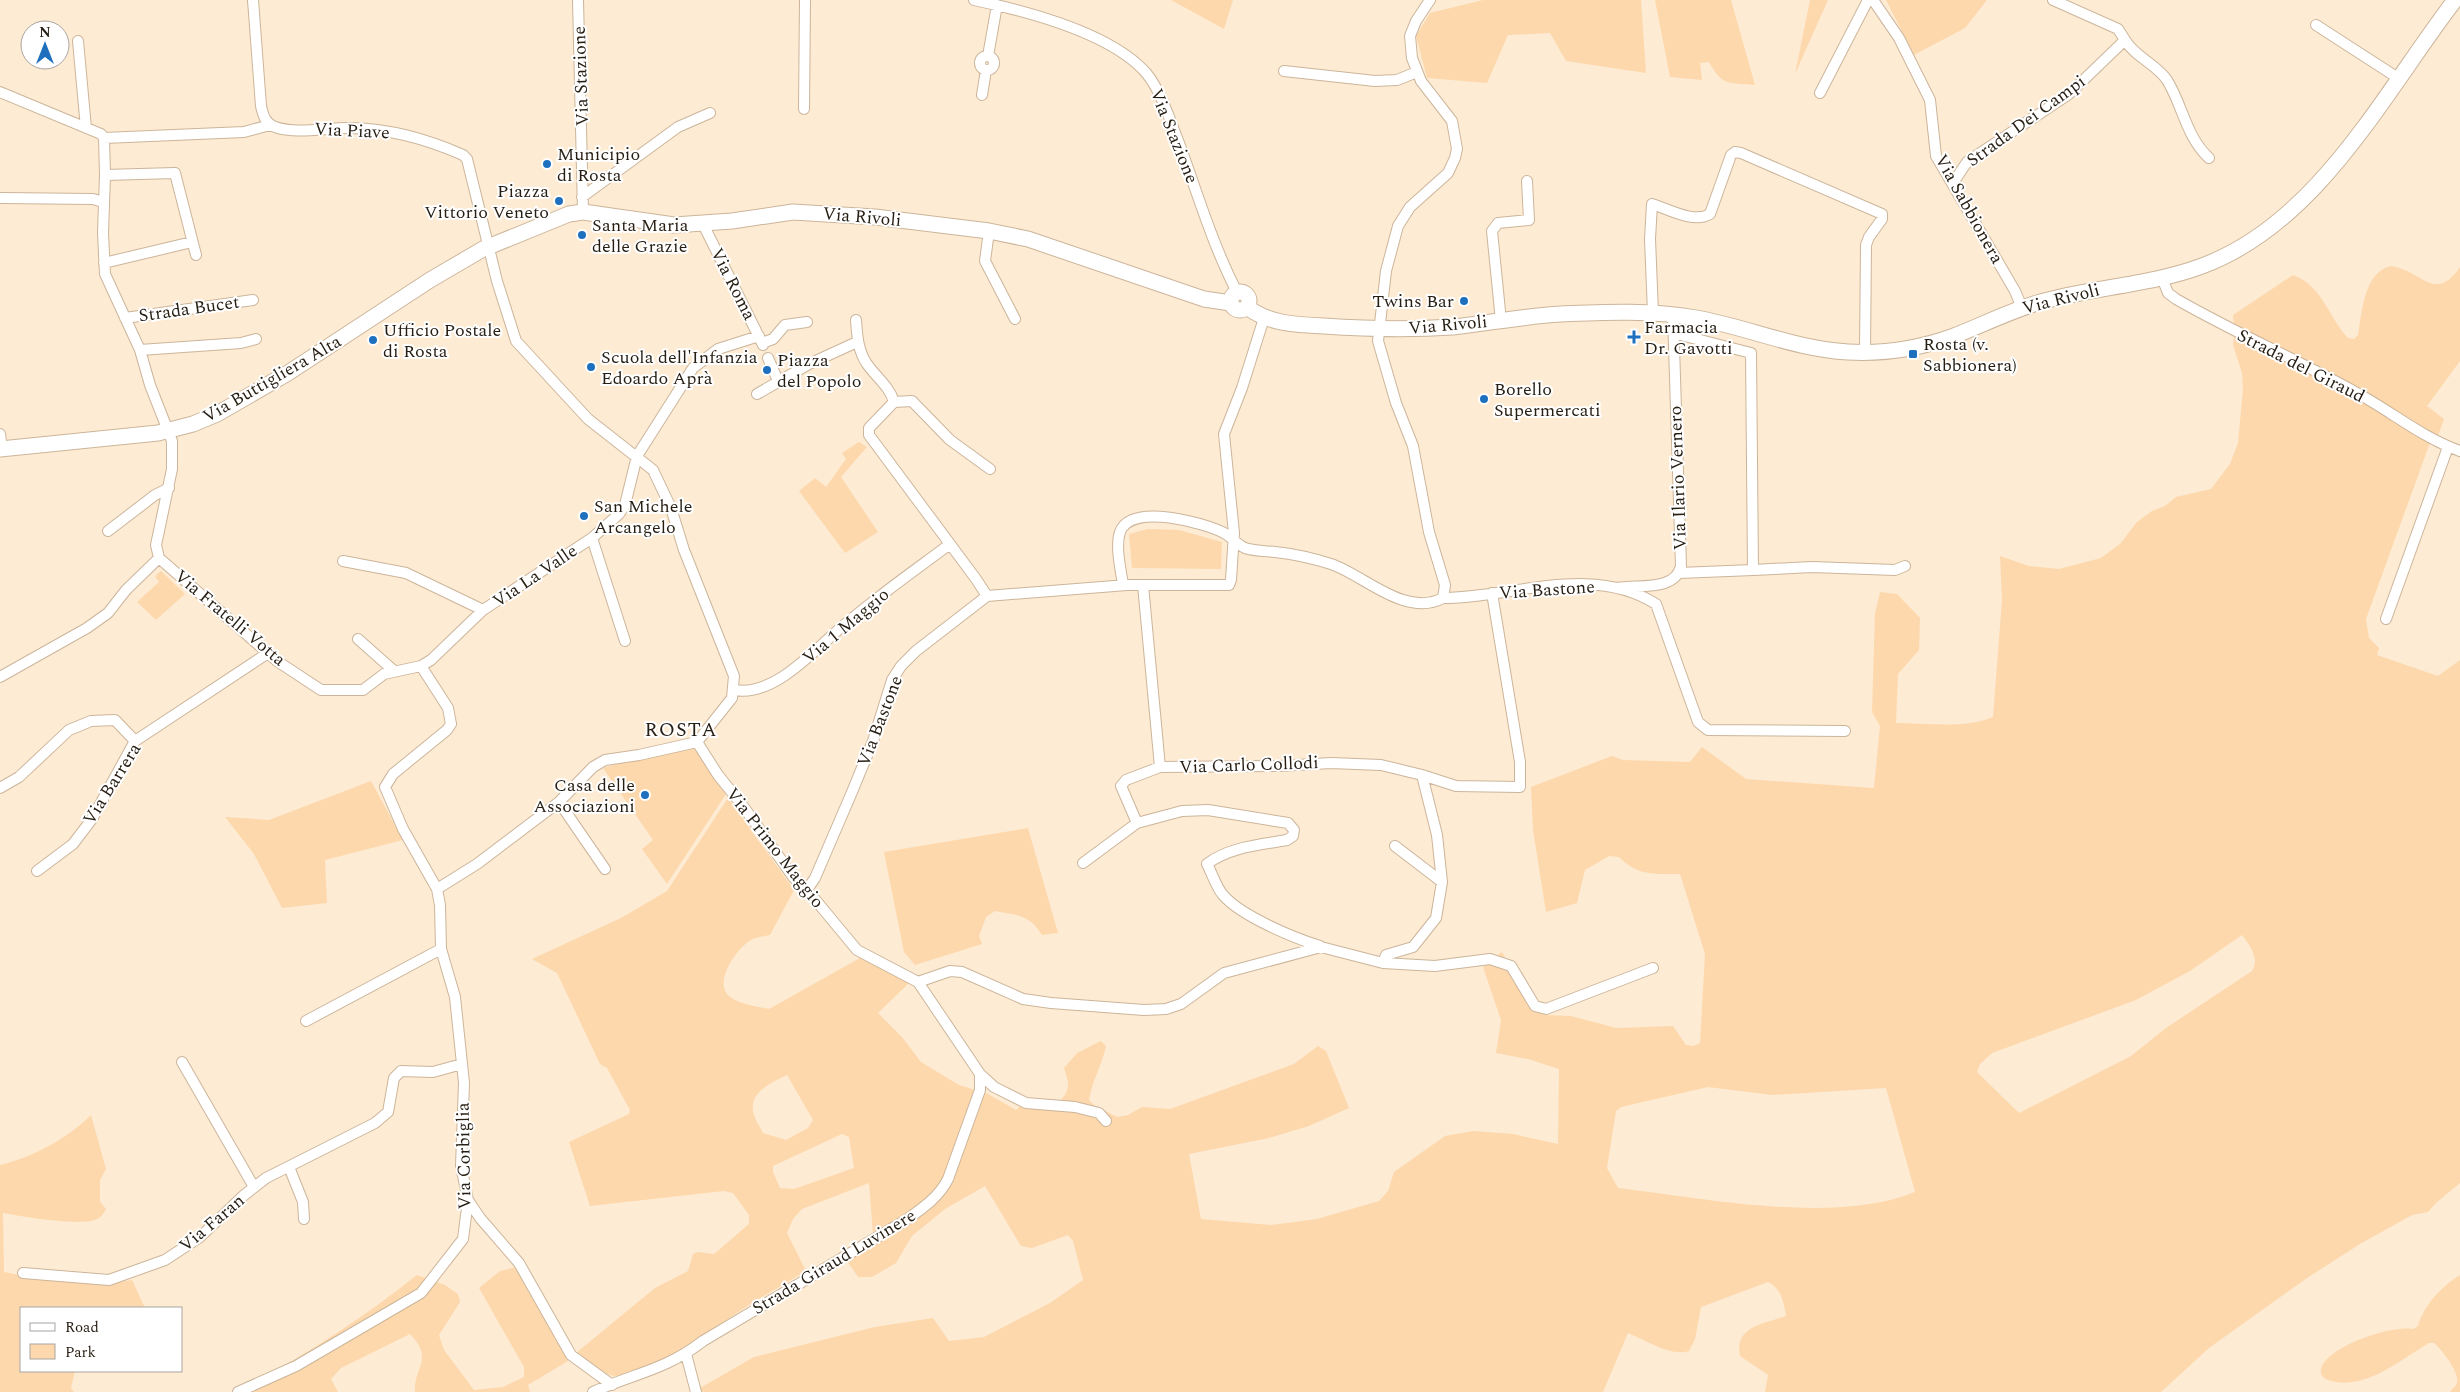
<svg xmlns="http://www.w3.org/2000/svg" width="2460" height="1392" font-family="Spectral,serif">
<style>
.green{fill:#fdd8ac;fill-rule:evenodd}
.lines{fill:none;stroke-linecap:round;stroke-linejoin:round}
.street-casing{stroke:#ccb59a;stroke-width:12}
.secondary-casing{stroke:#ccb59a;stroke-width:17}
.street{stroke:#fff;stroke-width:10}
.secondary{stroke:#fff;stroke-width:15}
.poi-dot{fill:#1e70be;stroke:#fff;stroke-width:2}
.labels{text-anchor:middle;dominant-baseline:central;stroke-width:4;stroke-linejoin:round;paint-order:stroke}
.street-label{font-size:18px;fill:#271e13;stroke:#fff}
.poi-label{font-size:18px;fill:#271e13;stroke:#fff;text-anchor:start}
.quarter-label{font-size:20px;letter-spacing:1px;fill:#271e13;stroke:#fff}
</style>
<rect width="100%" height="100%" fill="#feebd4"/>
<path class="green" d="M1171,0H1233L1224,29Z
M1483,0H1641L1646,73L1566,61L1550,33L1508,35L1487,83L1427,78L1416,36L1430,13Z
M1655,0H1731L1755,85C1727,82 1723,87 1709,62L1700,63L1702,80L1670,77Z
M1810,0H1828L1795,74Z
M1886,0H1987L1965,28L1914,55Z
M2391,266C2421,270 2435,304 2460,267V361L2427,406L2444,419L2438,436C2410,423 2386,404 2358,389C2318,367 2276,348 2234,327L2233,315L2293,275C2322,285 2329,318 2348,338L2354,339L2358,335C2362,312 2364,272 2391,266Z
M2234,335L2356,396L2431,440L2366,619L2369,638L2379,648L2377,655L2438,676L2460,660V1183L2436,1203L2428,1212L2412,1215L2360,1244L2307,1278L2209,1348L2161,1392H1765L1768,1375L1740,1356C1734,1326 1764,1324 1786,1316C1784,1303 1781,1288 1768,1282L1701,1307L1695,1339L1689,1351C1671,1357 1645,1340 1628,1333L1603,1392H701L700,1388L754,1357L875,1327L933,1318L949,1341L984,1337L1050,1303L1083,1280L1073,1241L1068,1235L1032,1248L1021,1246L985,1186L945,1209L912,1236L896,1263L872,1277H858L847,1261L874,1246L869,1183L802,1209L793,1219L787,1233L806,1271C783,1285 759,1298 737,1313C707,1332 655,1375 619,1376C604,1377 588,1362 576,1353L655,1288L688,1271L693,1254L698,1252L714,1254L749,1224V1215L733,1193L724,1191L590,1206L569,1142L629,1114L630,1110L607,1068L600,1064L557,973L532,959L621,918L667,891L728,798L794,890L770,935C764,936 757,937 751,940C737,948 714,981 728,995C738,1005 757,1006 769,1009L860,958L909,983L878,1013L902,1037L921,1062L959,1085L988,1094L1016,1110L1020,1106L1050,1109C1068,1094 1072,1091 1064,1068L1077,1053L1101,1041L1106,1046C1102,1065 1092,1081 1089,1100L1094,1105L1117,1117L1128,1115L1142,1107L1170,1109L1294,1064L1318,1046L1326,1051L1349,1108L1309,1126L1269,1138L1189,1154L1201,1219L1271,1225L1317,1219L1379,1201L1388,1191L1394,1172L1445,1136L1473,1131L1513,1134L1558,1144L1559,1069L1528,1059L1496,1053L1501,1020L1483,967L1502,952L1532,1008L1545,1015L1571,1016L1616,1028L1673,1026L1686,1045L1693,1046L1700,1043L1705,954L1680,874C1654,874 1638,876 1619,857L1609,856L1585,870L1577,903L1546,912L1533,830L1531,787L1612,756L1623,760L1690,762L1702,747L1746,779L1874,788L1880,726L1872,712L1875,613L1880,592L1897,594L1920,618L1919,650L1898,674L1896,723C1926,723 1965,729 1993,717L2002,600L2000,556L2029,566L2059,569L2101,558L2120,544L2137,522L2152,511L2165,506L2176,497L2211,489L2230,464L2238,443L2243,389L2242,373L2233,345ZM2242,935C2250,946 2260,958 2252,971L2166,1028L2131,1056L2019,1113L1977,1072L1980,1064L1992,1053L2136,1000L2190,971ZM787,1075L813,1120L808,1128L786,1140L763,1133C760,1127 754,1118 753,1111C750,1091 773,1082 787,1075ZM1708,1087L1772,1095L1886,1088L1915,1192C1834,1225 1704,1198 1618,1188L1607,1168L1616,1111L1621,1107ZM842,1134L849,1137L854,1168L794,1189L780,1188L773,1172V1166Z
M859,442L867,447L841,477L878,532L845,553L799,491L815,478L826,487L846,459L842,453Z
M1148,529L1179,530L1222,542L1221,569L1132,568L1129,534Z
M161,571L185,594L156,620L137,602L159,582L155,576Z
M692,743L726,794L667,884L642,849L653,840L603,768Z
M371,781L403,840L325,860L327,903L282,908L254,854L225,817L269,820Z
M1028,828L1058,933L1042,935C1030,915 1017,915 995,911L986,917L979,936L982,944L915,965L904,952L884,852Z
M91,1115L106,1169L100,1180V1202L106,1209C104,1212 102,1216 99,1218C86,1228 20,1216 3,1213L4,1272C48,1281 88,1288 132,1280L145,1308H21V1371H75L71,1388L74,1392H0V1165C33,1157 67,1139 91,1115Z
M517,1267L568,1361L528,1385L530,1392H415C413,1368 435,1360 410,1334L341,1368L331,1379L338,1392H232C297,1362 360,1320 417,1275L445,1285L458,1294L460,1302L439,1335L444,1350L474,1390L503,1387L524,1377V1367L479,1288L500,1271Z
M2460,1275V1392H2450C2452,1389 2456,1386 2457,1383C2460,1372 2441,1349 2434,1343H2429C2400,1360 2364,1392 2328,1380C2323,1378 2320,1374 2321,1369C2327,1346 2392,1325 2413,1329L2418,1326C2424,1305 2442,1286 2460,1275Z"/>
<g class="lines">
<g class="street-casing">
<path id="street" d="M253,0L261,106C263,115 265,123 275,127C298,135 328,127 352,128C391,129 427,139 463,155L467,159L497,281L516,341L588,419L653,470L671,508L684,550L734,676L732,698L697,742
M578,0L583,212
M974,0C1026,11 1112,33 1147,74C1162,93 1170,121 1179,143C1197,192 1213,246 1237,292
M1430,0L1416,21L1410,36L1412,58L1421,81L1452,121L1457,149L1455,158L1448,173L1410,207L1398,226L1386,271L1378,341L1396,403L1413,446L1429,532L1445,585L1443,598
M1873,0L1899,38L1930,100L1936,156L2015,291L2022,308
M2316,25L2398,78
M2125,40C2135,57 2156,64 2167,80C2183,106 2186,137 2209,158
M78,41L86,128
M980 63a7 7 0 1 1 14 0a7 7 0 1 1-14 0Z
M988,56L997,5
M1284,71L1375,81L1397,80L1417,72
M0,92L101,134L104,138L105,175L103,233L105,274L140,350L150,385L172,441V469L156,545L159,558L277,661L321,690H363L384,674L421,666L431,660L483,610L592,538L619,514L625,505L637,456L693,368L718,349L759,336
M1820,93L1868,0
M982,95L986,70
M804,109L805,0
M104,138L244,132L270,125
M105,175L175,173L196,255
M1953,183L1967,162L2069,94L2125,40L2118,29L2053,0
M582,197L678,127L710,113
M0,198L93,199L103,202
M703,224L763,345
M989,231L985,261L1015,319
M104,263L192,242
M2162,278L2168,293L2176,299C2235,333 2298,360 2357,393C2392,412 2423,438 2460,451
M1653,313L1650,239L1652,204C1668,209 1694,224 1710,214L1731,155L1735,152L1741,153L1882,214V219L1869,237L1866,245L1865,352
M125,318L253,300
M856,320C857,335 858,351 867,364C876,377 890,387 894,402L869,428V435L976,579L987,596
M1501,321L1492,231L1498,223L1529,220L1527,181
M1673,333L1751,353L1753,570L1679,573
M762,343L773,339L785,325L807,322
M140,350L241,343L256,339
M768,358L778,381
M757,394L809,364L857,342
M894,402L912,401L950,440L990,469
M0,434L2,449
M108,531L155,495L169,488
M592,538L625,641
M343,561L406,573L483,610
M1753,570L1812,567L1895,570L1905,566
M1123,585C1121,570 1115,547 1120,532C1131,502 1206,523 1226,534C1232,538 1238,545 1245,548C1254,551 1265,551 1275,552C1294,554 1312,558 1331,564C1364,575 1405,618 1443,598C1511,598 1593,563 1656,604L1698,722L1708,730L1845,731
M1143,585L1160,767
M1617,588C1638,584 1675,592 1681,566L1673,315
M2386,619L2448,447
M358,639L393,670
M0,677L87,628L108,613L126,590L159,558
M735,690C772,697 812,653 837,631C851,619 865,608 879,597C902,579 926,562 950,544
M697,742L718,775L743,806L794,878L813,897L857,950L918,982L980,1074L994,1087L1026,1103L1075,1107L1099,1113L1106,1121
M0,788L19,777L69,730L91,721L115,720L135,741
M559,802L605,869
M1137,823L1121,786L1126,780L1160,767L1280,766L1331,763L1381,765L1422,775L1456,786L1520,787V762L1492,593
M1395,846L1442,882
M1083,863L1137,823L1182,811L1208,810L1288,823L1294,830L1293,836L1287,840C1260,845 1229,847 1207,864C1212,873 1216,887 1223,895C1241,916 1294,938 1320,946
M37,871L73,844L92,819L135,741L268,653
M437,889L477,864L559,802L593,767L605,760L639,755L697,742
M806,891L815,878L852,792L873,741L892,680L901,666L916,651L987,596L1127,585H1229L1231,580L1234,533L1224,434L1242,388L1264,318
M1383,963L1386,955L1413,947L1436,918L1442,882L1437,835L1422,775
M918,982L950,971L962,972L1023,999L1051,1003L1144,1010L1166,1009L1181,1004L1224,973L1321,947L1383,963L1435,966L1490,959L1511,966L1535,1006L1546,1009L1653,968
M306,1021L441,949
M182,1062L254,1187
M289,1167L303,1202L304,1219
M468,1200L480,1218L519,1263L571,1355L612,1385
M23,1273L109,1280L165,1260L200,1237L243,1196L266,1178L375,1123L388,1112L394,1078L401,1071L433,1072L462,1064
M686,1354L696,1392
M238,1392L296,1366L421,1293L463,1239L468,1200L461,1166L464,1083L455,997L441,949L440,905L437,889L403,829L385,787L393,774L447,730L451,724L448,708L421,666
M593,1392C632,1374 666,1370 703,1341L906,1220C923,1208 939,1197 948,1179L980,1090V1074"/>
</g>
<g class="secondary-casing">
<path id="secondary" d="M1231 301a9 9 0 1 1 18 0a9 9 0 1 1-18 0Z
M1247,307C1269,324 1297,325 1324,326C1367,329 1410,330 1453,327C1489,323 1525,316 1561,314C1605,312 1652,310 1696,318C1747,327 1795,349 1848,352C1883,354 1921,348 1954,336C1982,325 2008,312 2037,303C2091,287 2148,286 2202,266C2318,223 2383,94 2455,0
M0,449L158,433L193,424L217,414L288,373L430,280L483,249L569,214L583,212L674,225L732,221L793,212L875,217L989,231L1028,239L1204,299L1231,303"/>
</g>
<use href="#street" class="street"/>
<use href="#secondary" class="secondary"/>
</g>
<g class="poi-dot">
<circle cx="547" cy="164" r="5"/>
<circle cx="559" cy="201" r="5"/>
<circle cx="582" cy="235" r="5"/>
<circle cx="1464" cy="301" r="5"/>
<path d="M1631.5 329.5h5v5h5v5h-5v5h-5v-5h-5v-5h5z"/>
<circle cx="373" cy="340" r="5"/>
<rect x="1908" y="349" width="10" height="10" rx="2.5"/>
<circle cx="591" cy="367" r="5"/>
<circle cx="767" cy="370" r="5"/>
<circle cx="1484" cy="399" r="5"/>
<circle cx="584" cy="516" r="5"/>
<circle cx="645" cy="795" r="5"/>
</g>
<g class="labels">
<g class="street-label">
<text transform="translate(581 76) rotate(-92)">Via Stazione</text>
<text transform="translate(2026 121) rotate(-36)">Strada Dei Campi</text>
<text transform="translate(352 131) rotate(3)">Via Piave</text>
<text transform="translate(1174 136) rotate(68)">Via Stazione</text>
<text transform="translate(1969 209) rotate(61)">Via Sabbionera</text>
<text transform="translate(862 217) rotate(5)">Via Rivoli</text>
<text transform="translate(733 284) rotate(63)">Via Roma</text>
<text transform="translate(2061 299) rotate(-14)">Via Rivoli</text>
<text transform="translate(189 309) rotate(-8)">Strada Bucet</text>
<text transform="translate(1448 325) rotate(-5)">Via Rivoli</text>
<text transform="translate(2301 366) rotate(27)">Strada del Giraud</text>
<text transform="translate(272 379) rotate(-30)">Via Buttigliera Alta</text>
<text transform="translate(1678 478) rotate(-92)">Via Ilario Vernero</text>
<text transform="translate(535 576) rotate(-34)">Via La Valle</text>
<text transform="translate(1547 590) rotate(-4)">Via Bastone</text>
<text transform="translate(230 618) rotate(40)">Via Fratelli Votta</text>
<text transform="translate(846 626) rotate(-40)">Via 1 Maggio</text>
<text transform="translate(880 721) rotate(-69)">Via Bastone</text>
<text transform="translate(1249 765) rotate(-2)">Via Carlo Collodi</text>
<text transform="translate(112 784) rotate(-58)">Via Barrera</text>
<text transform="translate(775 848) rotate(52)">Via Primo Maggio</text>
<text transform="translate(464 1156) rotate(-91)">Via Corbiglia</text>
<text transform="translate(212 1223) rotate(-40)">Via Faran</text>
<text transform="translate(834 1262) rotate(-31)">Strada Giraud Luvinere</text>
</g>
<g class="poi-label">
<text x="557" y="154">Municipio<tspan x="557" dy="21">di Rosta</tspan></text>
<text x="549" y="191" text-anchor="end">Piazza<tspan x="549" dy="21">Vittorio Veneto</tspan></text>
<text x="592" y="225">Santa Maria<tspan x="592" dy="21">delle Grazie</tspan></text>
<text x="1454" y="301" text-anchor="end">Twins Bar</text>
<text x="1644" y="327">Farmacia<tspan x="1644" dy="21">Dr. Gavotti</tspan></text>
<text x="383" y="330">Ufficio Postale<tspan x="383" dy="21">di Rosta</tspan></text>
<text x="1923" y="344">Rosta (v.<tspan x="1923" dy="21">Sabbionera)</tspan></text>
<text x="601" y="357">Scuola dell'Infanzia<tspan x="601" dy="21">Edoardo Aprà</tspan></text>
<text x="777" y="360">Piazza<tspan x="777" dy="21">del Popolo</tspan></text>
<text x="1494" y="389">Borello<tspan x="1494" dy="21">Supermercati</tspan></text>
<text x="594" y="506">San Michele<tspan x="594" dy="21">Arcangelo</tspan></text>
<text x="635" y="785" text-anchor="end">Casa delle<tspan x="635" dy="21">Associazioni</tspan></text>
</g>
<g class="quarter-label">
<text x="681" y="730">ROSTA</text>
</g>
</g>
<rect x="20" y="1307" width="162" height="65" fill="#ffffff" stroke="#a9a5a1"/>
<rect x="30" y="1323" width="25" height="8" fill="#ffffff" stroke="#a9a5a1"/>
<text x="65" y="1332" font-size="15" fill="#271e13">Road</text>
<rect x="30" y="1344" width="25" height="15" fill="#fdd8ac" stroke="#a9a5a1"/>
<text x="65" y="1357" font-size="15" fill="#271e13">Park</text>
<g transform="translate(45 45)"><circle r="24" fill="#ffffff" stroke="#a9a5a1"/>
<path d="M0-4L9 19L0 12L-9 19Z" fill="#1e70be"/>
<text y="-8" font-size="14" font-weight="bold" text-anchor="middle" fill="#271e13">N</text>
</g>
</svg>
